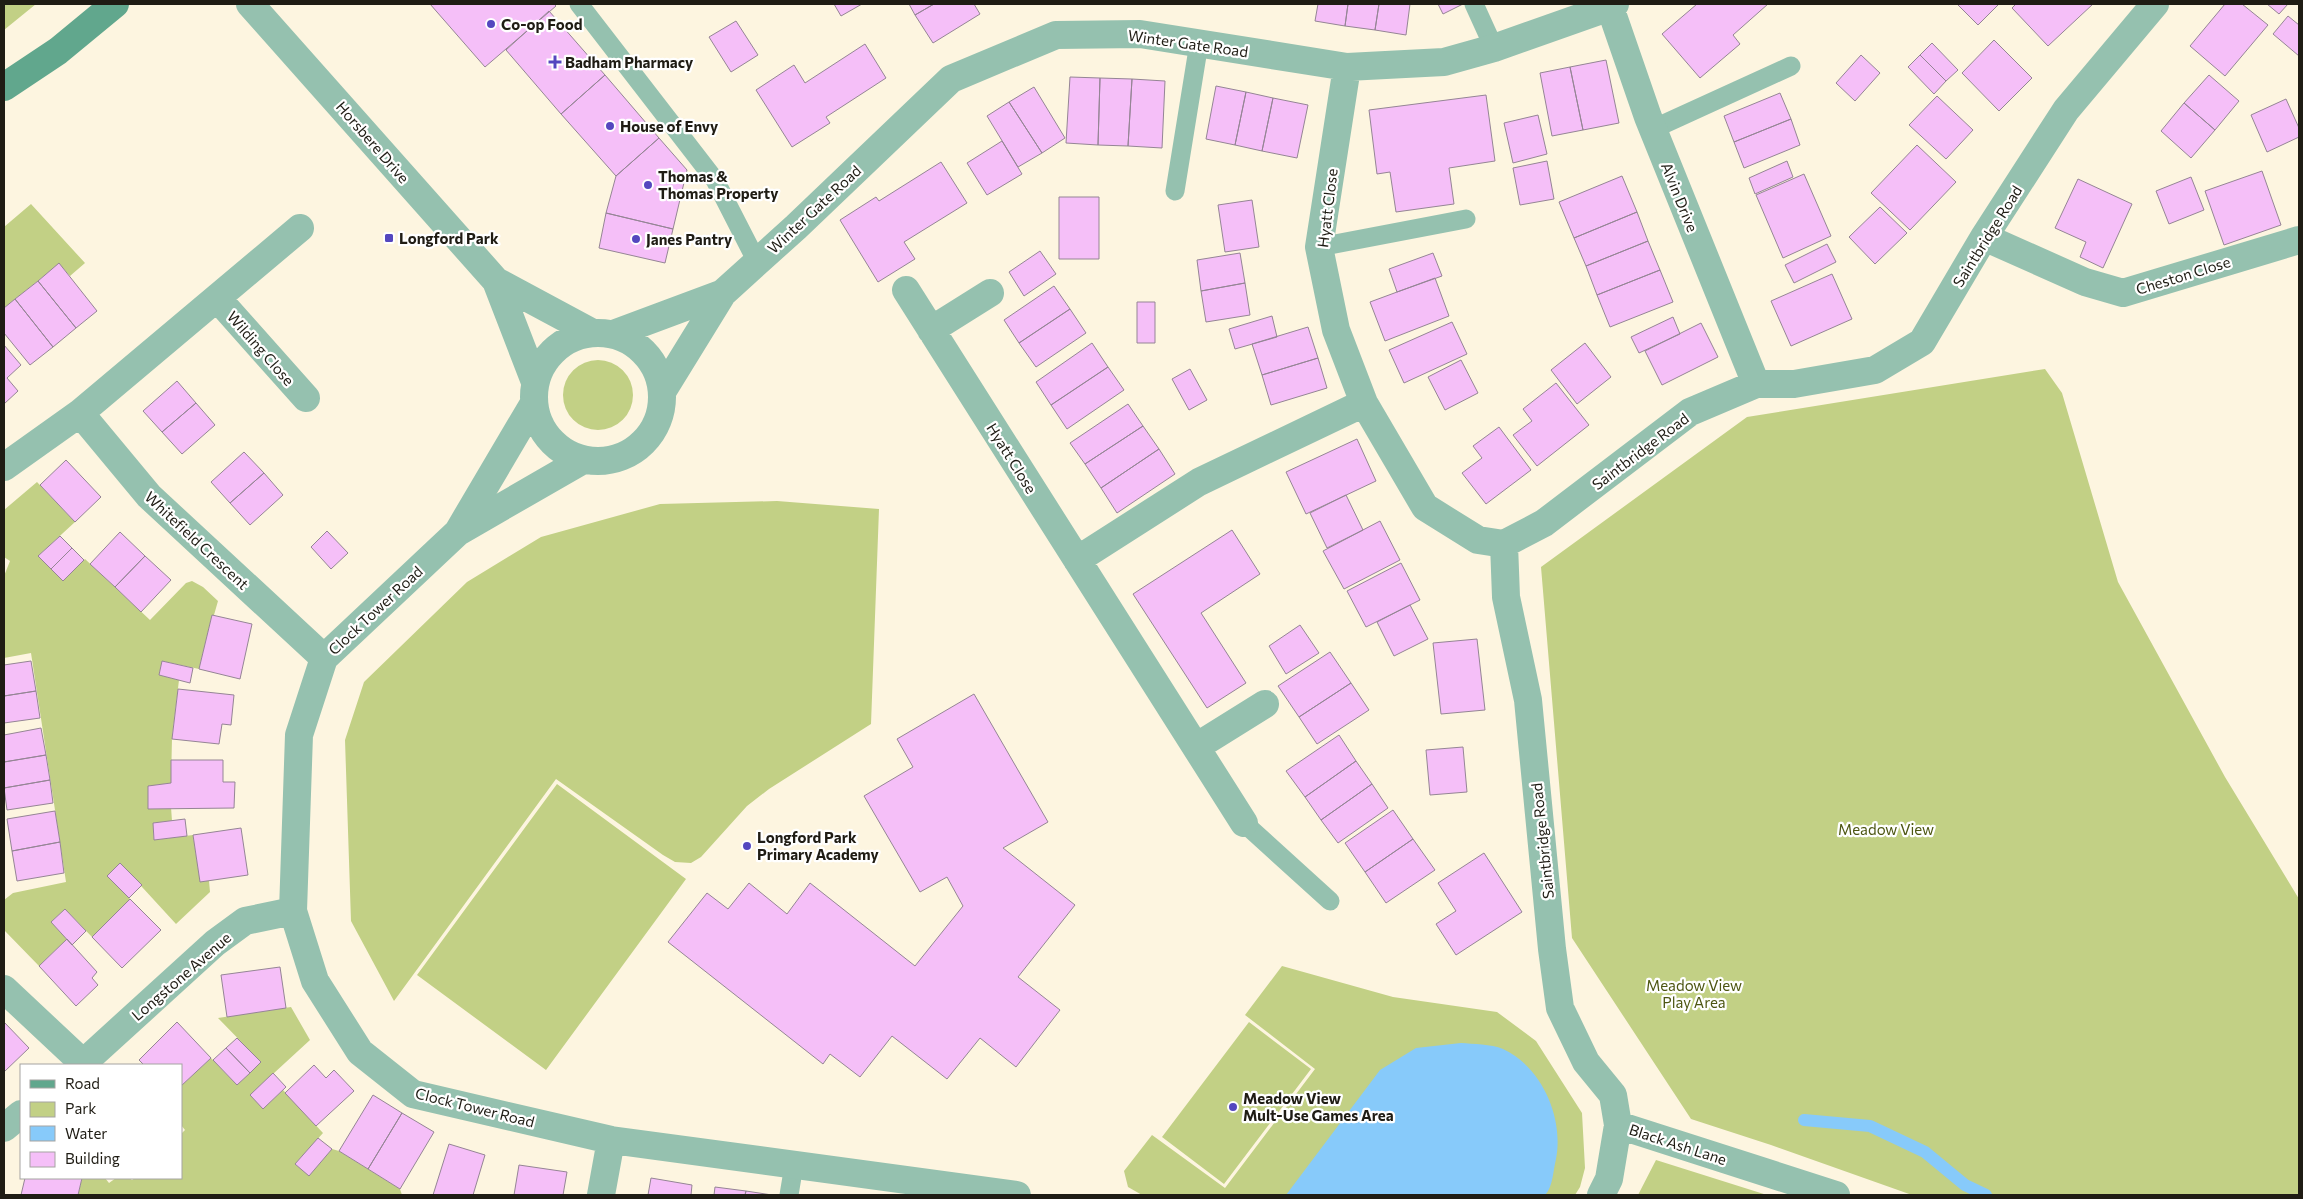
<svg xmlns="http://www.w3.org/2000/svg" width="2303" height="1199" font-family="Commissioner,sans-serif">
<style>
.green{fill:#c2d085}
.water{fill:#87cafa}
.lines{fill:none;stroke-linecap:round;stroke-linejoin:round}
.stream{stroke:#87cafa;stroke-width:12}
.building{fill:#f5bff8;stroke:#958595}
.lane{stroke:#95c1af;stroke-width:19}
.street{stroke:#95c1af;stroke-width:28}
.secondary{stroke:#61a78d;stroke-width:28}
.poi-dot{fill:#5447bf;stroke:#fff;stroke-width:2}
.labels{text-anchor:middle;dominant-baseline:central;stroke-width:4.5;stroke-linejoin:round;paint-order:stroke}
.poi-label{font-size:15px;font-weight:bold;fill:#1f1c14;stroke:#fff;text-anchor:start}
.street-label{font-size:15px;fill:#1f1c14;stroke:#fff}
.park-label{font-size:15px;fill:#4d5612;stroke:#fff}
</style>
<rect width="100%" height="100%" fill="#fdf5e0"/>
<path class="green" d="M4,4H36L4,30Z
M31,204L85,263L70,276L59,264L4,308V227Z
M563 395a35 35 0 1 1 70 0a35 35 0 1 1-70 0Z
M2045,369L2062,393L2118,582L2225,777L2299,899V1195H1912L1771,1145L1691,1119L1572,938L1541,567L1747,417Z
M37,482L75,522L38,556L63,581L85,559L150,620L186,583L192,581L203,587L218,601L214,615H212L199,669L162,661L159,675L179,680L172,738L171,783L148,787L150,808L171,807L172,821L153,823L154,840L193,835L200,881H209L210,892L176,924L120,863L107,876L130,899L92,937L65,909L51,922L67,939L39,966L4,930V900L13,893L66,882L31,653L4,658V576L10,561L4,557V510Z
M777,501L879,509L871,724L769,789L747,806L701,857L691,863L675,862L663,855L556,779L394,1001L351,921L345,740L364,682L467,582L541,537L660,504Z
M557,784L686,879L546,1070L417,975Z
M1282,966L1393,997L1497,1012L1536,1041L1582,1113L1585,1168L1580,1187L1575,1195H1142L1128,1187L1124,1171L1152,1135L1225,1188L1315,1069L1245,1015Z
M291,1007L310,1040L261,1085L263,1108L283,1090L323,1133L295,1164L309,1175L332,1149L339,1151L400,1189L402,1195H78L82,1178H105L109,1183L116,1178H129L132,1180L135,1178H181V1134L185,1130L181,1125V1086L211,1058L237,1085L261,1062L218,1018Z
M1249,1022L1311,1069L1224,1184L1162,1137Z
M1656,1160L1767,1195H1638Z"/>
<path class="water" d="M1461,1043C1473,1044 1491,1044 1503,1049C1542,1067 1564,1118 1556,1159C1553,1171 1553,1187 1545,1195H1286L1380,1070L1416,1048Z"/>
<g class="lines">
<path class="stream" d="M1804,1120L1870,1126L1925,1152L1965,1185L1986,1195"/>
</g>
<path class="building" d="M430,4H554L556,6L485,67Z
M834,4H862L841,16Z
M909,4H934L915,15Z
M934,4H974L980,14L933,43L915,15Z
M1318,4H1348L1345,26L1315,21Z
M1348,4H1379L1375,30L1345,26Z
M1379,4H1410L1406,35L1375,30Z
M1438,4H1463L1443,14Z
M1697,4H1768L1733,35L1740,44L1700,78L1662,34Z
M1957,4H1999L1978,25Z
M2016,4H2093L2048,46L2012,8Z
M2225,4H2242L2268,25L2225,76L2190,46Z
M2267,4H2288L2279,14Z
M549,11L605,75L561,114L506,50Z
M2288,16L2299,25V56L2273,34Z
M736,21L758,55L731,72L709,37Z
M1994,40L2032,78L1999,111L1962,73Z
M1932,43L1958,70L1946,81L1920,55Z
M865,44L886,78L826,117L830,123L792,147L756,90L794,65L805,83Z
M1861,55L1880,73L1855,101L1836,83Z
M1920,55L1946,81L1934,94L1908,67Z
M1606,60L1619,123L1583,130L1570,67Z
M1570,67L1583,130L1552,136L1540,73Z
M605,75L659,138L616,176L561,114Z
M2209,75L2239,101L2215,130L2184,103Z
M1070,77L1100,78L1098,145L1066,143Z
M1100,78L1132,79L1128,146L1098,145Z
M1132,79L1165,81L1162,148L1128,146Z
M1216,86L1246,92L1235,145L1206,139Z
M1034,87L1065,138L1042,153L1009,102Z
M1246,92L1273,98L1262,151L1235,145Z
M1780,93L1791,119L1734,142L1724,116Z
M1486,95L1495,161L1449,168L1454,204L1396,212L1390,172L1377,174L1369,110Z
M1937,96L1973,130L1946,159L1909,125Z
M1273,98L1308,105L1297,158L1262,151Z
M2286,99L2299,128V137L2267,152L2251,115Z
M1009,102L1042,153L1018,167L987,116Z
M2184,103L2215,130L2191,158L2161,131Z
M1538,115L1547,154L1513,163L1504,123Z
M1791,119L1800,145L1744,168L1734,142Z
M659,138L687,170L673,229L606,213L616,176Z
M1002,141L1022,174L987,195L967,163Z
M1917,145L1956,182L1910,230L1871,193Z
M1547,161L1554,199L1520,205L1513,168Z
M1787,161L1793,177L1755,194L1749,178Z
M941,162L967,203L904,242L915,259L878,282L840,220L876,197L879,201Z
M2262,171L2281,225L2224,245L2205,191Z
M1804,174L1831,236L1783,258L1756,195Z
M1622,176L1637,212L1574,238L1559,202Z
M2191,177L2204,210L2169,224L2156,191Z
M2078,179L2132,204L2103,268L2080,257L2086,242L2055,228Z
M1059,197H1099V259H1059Z
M1252,200L1259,247L1225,252L1218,205Z
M1880,207L1907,233L1875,264L1849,237Z
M1637,212L1648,241L1586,266L1574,238Z
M606,213L673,229L665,263L599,248Z
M1648,241L1660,270L1597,295L1586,266Z
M1827,244L1836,262L1794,283L1785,265Z
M1040,251L1056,274L1024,296L1009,272Z
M1240,253L1245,283L1201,291L1197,260Z
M1433,253L1442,276L1397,292L1389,269Z
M59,263L97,311L76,328L38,281Z
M1660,270L1673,302L1610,327L1597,295Z
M1832,274L1852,319L1791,346L1771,301Z
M1435,278L1449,316L1385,341L1370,302Z
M38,281L76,328L53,347L15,299Z
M1245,283L1250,315L1206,322L1201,291Z
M1054,286L1070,309L1019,343L1004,320Z
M15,299L53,347L30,365L4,333V308Z
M1137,302H1155V343H1137Z
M1070,309L1086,333L1036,367L1019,343Z
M1272,316L1277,337L1235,349L1229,329Z
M1673,317L1680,334L1639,353L1631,337Z
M1452,322L1467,354L1404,383L1389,350Z
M1701,323L1718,357L1662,385L1645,351Z
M1308,327L1318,358L1262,375L1252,344Z
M1092,343L1108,367L1051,405L1036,382Z
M1585,343L1611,377L1577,404L1551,370Z
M4,345L21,365L7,378L18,391L4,404Z
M1318,358L1327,388L1271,405L1262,375Z
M1461,360L1478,393L1445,410L1428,377Z
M1108,367L1124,390L1067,429L1051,405Z
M1190,369L1207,400L1189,410L1172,379Z
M177,381L196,403L162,432L143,411Z
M1556,383L1589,425L1537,466L1513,435L1532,421L1523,409Z
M196,403L215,425L182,454L162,432Z
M1128,404L1143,426L1085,464L1070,443Z
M1143,426L1159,449L1101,488L1085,464Z
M1499,427L1531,470L1486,504L1462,473L1482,458L1473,446Z
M1357,439L1376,481L1306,514L1286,472Z
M1159,449L1175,474L1117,513L1101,488Z
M244,452L264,473L230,503L211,482Z
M66,460L101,497L75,522L40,485Z
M264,473L283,495L250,525L230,503Z
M1346,495L1363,530L1327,548L1310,513Z
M1380,521L1400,560L1344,589L1323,551Z
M1232,530L1260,574L1201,613L1246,683L1207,708L1133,594Z
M327,531L348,553L331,569L311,547Z
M120,532L145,556L115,587L90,564Z
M60,536L72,548L51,569L38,556Z
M72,548L84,560L63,581L51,569Z
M145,556L171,580L141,612L115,587Z
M1401,563L1420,600L1366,627L1347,591Z
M1410,605L1428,639L1394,656L1377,622Z
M212,615L252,624L240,679L199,669Z
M1300,625L1319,653L1286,674L1269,646Z
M1477,639L1485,710L1441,714L1433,643Z
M1330,652L1351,683L1299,717L1278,686Z
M31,661L36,691L4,696V665Z
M162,661L193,668L190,683L159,675Z
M1351,683L1369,710L1317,744L1299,717Z
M178,689L234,695L231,725L222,724L219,744L172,739Z
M36,691L40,718L4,723V696Z
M974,694L1048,822L1003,848L1075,905L1018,977L1060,1010L1016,1067L980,1038L947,1079L892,1036L860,1077L830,1054L823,1064L668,942L707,893L728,909L749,883L787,914L810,883L915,966L963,906L947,877L920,892L864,796L913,767L897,739Z
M41,728L46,755L4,762V735Z
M1339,735L1356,761L1305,797L1286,771Z
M1463,747L1467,792L1430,795L1426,750Z
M46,755L50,780L4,788V762Z
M171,760H223V782H235L234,808L148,809V786L171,783Z
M1356,761L1372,784L1321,820L1305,797Z
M50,780L53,803L7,810L4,788Z
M1372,784L1388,808L1338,843L1321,820Z
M1393,810L1413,839L1365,872L1345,843Z
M55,811L60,842L12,851L7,819Z
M185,819L187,836L154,840L153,823Z
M241,828L248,875L200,882L193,835Z
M1413,839L1435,870L1386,903L1365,872Z
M60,842L64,873L17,881L12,851Z
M1484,853L1522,912L1456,955L1436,924L1456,911L1438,883Z
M120,863L142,885L129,898L107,876Z
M130,899L161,930L122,968L92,937Z
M65,909L86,931L72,945L51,922Z
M67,939L97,972L92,978L98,985L76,1006L39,966Z
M280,967L286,1008L227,1017L221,975Z
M4,1022L29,1048L4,1072Z
M177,1022L211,1058L181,1086V1065H144L139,1060Z
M237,1038L261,1062L250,1073L226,1048Z
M226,1048L250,1073L237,1085L213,1060Z
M314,1065L326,1078L334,1070L354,1091L316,1126L285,1093Z
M273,1073L286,1087L263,1109L250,1095Z
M373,1095L402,1113L368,1169L339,1151Z
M402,1113L434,1132L400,1189L368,1169Z
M318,1138L332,1149L309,1176L295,1164Z
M449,1144L485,1155L473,1195H433Z
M519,1165L567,1172L563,1195H514Z
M25,1178H82L78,1195H21Z
M651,1178L692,1185L691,1195H648Z
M715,1187L746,1191L745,1195H714Z
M746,1191L772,1195H745Z"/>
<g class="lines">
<path class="lane" d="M579,4L715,180L757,262
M1474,4L1494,48
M1653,129L1791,66
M1175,191L1199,43
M1319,247L1466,219
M1244,823L1330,901
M789,1195L794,1165"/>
<path class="street" d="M250,4L496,281L535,382
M1610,7L1648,117L1756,384
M1347,67L1319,247L1336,330L1364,403L1425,507L1478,540L1504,544
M1984,237L2085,282L2123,293L2299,240
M496,281L593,333
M906,290L1244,823
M217,298L306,398
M931,330L990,293
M534 397a64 64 0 1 1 128 0a64 64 0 1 1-128 0Z
M613,334L723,293
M662,392L723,293L796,227L951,79L1056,35L1140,34L1347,67L1444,62L1494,48L1610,7L1615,4
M80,413L149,496L324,658
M583,460L458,532L324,658L299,735L293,911L315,981L360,1052L413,1094L611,1140L1017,1195
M4,467L80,413L300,228
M459,530L534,403
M1077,560L1199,482L1364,403
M1196,747L1265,704
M4,989L83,1063
M81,1065L215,943L245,921L293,911
M1618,1125L1836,1195
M4,1128L21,1114
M601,1195L611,1140
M1601,1195L1609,1179L1618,1125L1613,1095L1586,1062L1560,1008L1552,949L1528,700L1506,597L1504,544L1544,523L1690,412L1756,384H1794L1875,370L1922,342L1984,237L2066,110L2155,4"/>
<path class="secondary" d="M4,87L58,51L115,4"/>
</g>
<g class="poi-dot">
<circle cx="491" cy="24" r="5"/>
<path d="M552.5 54.5h5v5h5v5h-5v5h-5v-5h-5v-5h5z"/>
<circle cx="610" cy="126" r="5"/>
<circle cx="648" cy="185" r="5"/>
<rect x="384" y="233" width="10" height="10" rx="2.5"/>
<circle cx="636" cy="239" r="5"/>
<circle cx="747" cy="846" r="5"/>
<circle cx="1233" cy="1107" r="5"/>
</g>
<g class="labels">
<g class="poi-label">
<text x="501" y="24">Co-op Food</text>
<text x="565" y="62">Badham Pharmacy</text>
<text x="620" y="126">House of Envy</text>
<text x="658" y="176">Thomas &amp;<tspan x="658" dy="17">Thomas Property</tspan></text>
<text x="399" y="238">Longford Park</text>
<text x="646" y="239">Janes Pantry</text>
<text x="757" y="837">Longford Park<tspan x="757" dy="17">Primary Academy</tspan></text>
<text x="1243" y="1098">Meadow View<tspan x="1243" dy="17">Mult-Use Games Area</tspan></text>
</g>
<g class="street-label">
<text transform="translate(1188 43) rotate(8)">Winter Gate Road</text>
<text transform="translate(373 142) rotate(49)">Horsbere Drive</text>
<text transform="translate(1680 197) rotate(68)">Alvin Drive</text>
<text transform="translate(1327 208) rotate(-83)">Hyatt Close</text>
<text transform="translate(814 209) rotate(-43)">Winter Gate Road</text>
<text transform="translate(1987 236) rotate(-58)">Saintbridge Road</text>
<text transform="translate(2183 275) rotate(-17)">Cheston Close</text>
<text transform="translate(261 348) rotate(49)">Wilding Close</text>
<text transform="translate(1640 451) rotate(-37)">Saintbridge Road</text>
<text transform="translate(1012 458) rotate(58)">Hyatt Close</text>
<text transform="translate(197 540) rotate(43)">Whitefield Crescent</text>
<text transform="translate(375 610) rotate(-43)">Clock Tower Road</text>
<text transform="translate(1542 841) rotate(-96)">Saintbridge Road</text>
<text transform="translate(181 976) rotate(-41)">Longstone Avenue</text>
<text transform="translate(475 1107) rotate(14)">Clock Tower Road</text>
<text transform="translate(1678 1144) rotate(18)">Black Ash Lane</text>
</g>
<g class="park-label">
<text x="1886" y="829">Meadow View</text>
<text x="1694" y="985">Meadow View<tspan x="1694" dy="17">Play Area</tspan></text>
</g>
</g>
<rect width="2303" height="1199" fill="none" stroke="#1f1c14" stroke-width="10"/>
<rect x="20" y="1064" width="162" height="115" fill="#ffffff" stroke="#a5a4a1"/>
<rect x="30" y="1080" width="25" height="8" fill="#61a78d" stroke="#a5a4a1"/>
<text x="65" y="1089" font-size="15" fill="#1f1c14">Road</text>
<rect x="30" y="1102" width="25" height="15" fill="#c2d085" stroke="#a5a4a1"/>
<text x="65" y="1114" font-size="15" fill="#1f1c14">Park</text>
<rect x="30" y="1126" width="25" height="15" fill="#87cafa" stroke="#a5a4a1"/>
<text x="65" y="1139" font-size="15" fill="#1f1c14">Water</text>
<rect x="30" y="1152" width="25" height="15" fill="#f5bff8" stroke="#a5a4a1"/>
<text x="65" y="1164" font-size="15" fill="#1f1c14">Building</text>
</svg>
